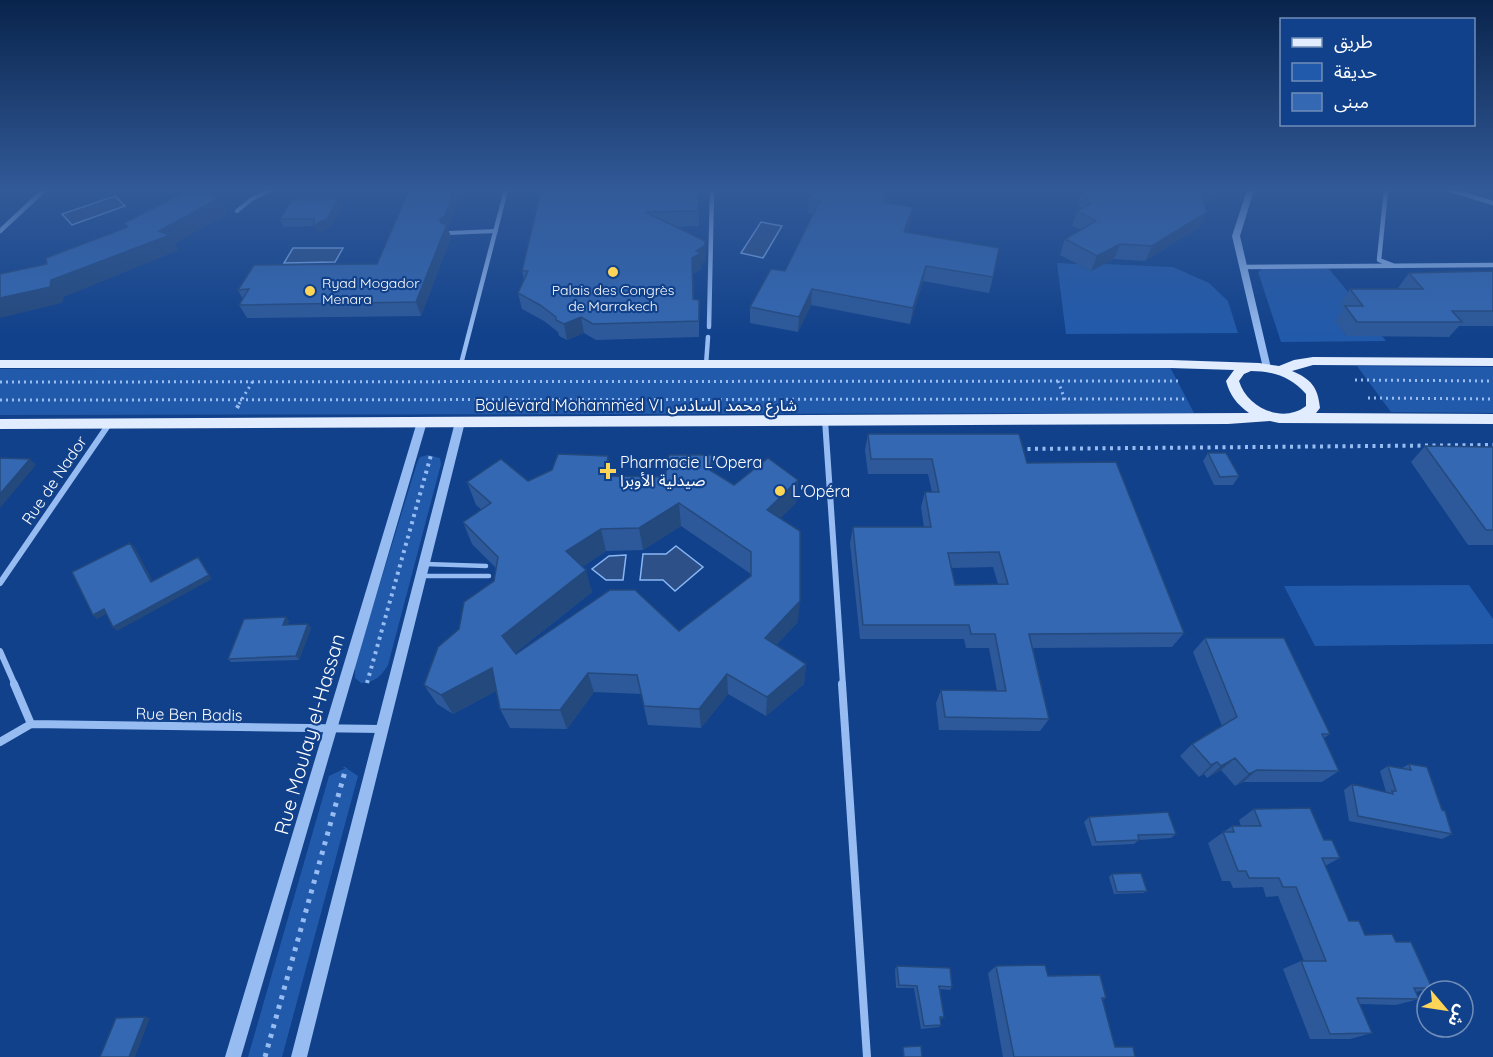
<svg xmlns="http://www.w3.org/2000/svg" width="1493" height="1057" font-family="Quicksand,'Noto Sans Arabic',sans-serif">
<style>
.green{fill:#225aab}
.water{fill:#2c5087;stroke:#89b7f5;stroke-width:1.5}
.lines{fill:none;stroke-linecap:round;stroke-linejoin:round}
.path-far2{stroke:#97bcf2;stroke-width:3;stroke-dasharray:2 4;stroke-linecap:butt}
.path-far1{stroke:#97bcf2;stroke-width:4;stroke-dasharray:3 4.5;stroke-linecap:butt}
.path{stroke:#97bcf2;stroke-width:5;stroke-dasharray:4 6;stroke-linecap:butt}
.service-far1{stroke:#97bcf2;stroke-width:4}
.service{stroke:#97bcf2;stroke-width:4.5}
.minor-far2{stroke:#97bcf2;stroke-width:4.5}
.minor-far1{stroke:#97bcf2;stroke-width:6}
.minor{stroke:#97bcf2;stroke-width:8}
.tertiary{fill:#97bcf2;fill-rule:evenodd}
.primary{fill:#e2ecff;fill-rule:evenodd}
.wall{fill:#2d599a;fill-rule:evenodd}
.shaded-wall{fill:#24497d}
.building{fill:#3468b3;stroke:#24497d;stroke-width:1.5;fill-rule:evenodd}
.poi-dot{fill:#ffd558;stroke:#11418b;stroke-width:2}
.labels{text-anchor:middle;dominant-baseline:central;stroke-width:4.5;stroke-linejoin:round;paint-order:stroke}
.far-poi-label{font-size:14px;fill:#fff;stroke:#11418b;text-anchor:start}
.street-label{font-size:16px;fill:#fff;stroke:#11418b}
.poi-label{font-size:16px;fill:#fff;stroke:#11418b;text-anchor:start}
.near-street-label{font-size:20px;fill:#fff;stroke:#11418b}
</style>
<rect width="100%" height="100%" fill="#11418b"/>
<path class="green" d="M1057,263L1078,264L1091,271L1104,264L1173,267L1209,283L1228,301L1238,333L1066,334Z
M1262,269H1329L1358,304L1352,321H1336L1346,336H1382L1386,341L1281,342L1258,272Z
M1357,366L1493,367V413L1391,412Z
M572,367H1170L1194,413L0,415V369Z
M428,455L440,458L441,464L388,665C381,676 376,682 361,683L355,678V665L417,463L420,457Z
M1469,585L1493,619V644L1315,646L1284,586Z
M346,768L358,776L282,1057H248L329,776Z"/>
<path class="water" d="M115,196L125,206L72,225L62,214Z
M761,222L782,226L763,258L741,253Z
M293,248H343L335,262L284,263Z
M676,546L703,567L675,591L663,580H640L643,554H666Z
M626,555L623,580H606L592,569L609,556Z"/>
<g class="lines">
<path class="path-far2" d="M1355,380L1493,381
M1058,381L1065,400
M0,382L1179,381
M1368,398L1493,399
M0,400L1188,399
M239,404L253,381"/>
<path class="path-far1" d="M237,408L240,402
M1020,449L1493,445
M367,683L431,455"/>
<path class="path" d="M265,1057L346,768"/>
<path class="service-far1" d="M237,211L252,199L270,190
M448,233L496,231"/>
<path class="service" d="M425,564L486,566
M423,576H489"/>
<path class="minor-far2" d="M1386,190L1379,260L1392,265
M1451,190L1493,203
M0,231L44,190
M1243,267L1493,265
M709,327L712,190
M461,364L506,190
M706,365L708,337"/>
<path class="minor-far1" d="M825,420L843,685
M0,583L109,424
M0,651L15,685"/>
<path class="minor" d="M14,684L31,724
M842,684L867,1057
M0,742L31,724L381,729"/>
<path class="tertiary" d="M1247,190H1254L1240,236L1271,368L1267,371L1263,368L1232,236Z
M422,419L427,422L241,1057H225L417,422Z
M460,419L465,422L307,1057H291L455,422Z"/>
<path class="primary" d="M1313,357L1493,358V366L1313,365L1292,371C1311,379 1318,387 1320,408L1316,413L1493,414V424L1279,423L1270,421L1228,424L0,429V419L1249,413C1237,404 1230,396 1226,381L1234,370L1171,368H0V360H1171L1259,363L1279,366L1294,360ZM1251,371C1273,371 1291,377 1306,394V406C1283,424 1247,408 1239,381L1244,374Z"/>
</g>
<path class="wall" d="M409,190H462L448,229L451,237L421,316L247,318L239,305L243,299L238,290L377,264Z
M541,190L699,200V226L676,227L706,261L701,264V269L693,274L694,299L699,300V337L596,340L584,333L567,340L559,336L558,332L544,321L522,309L518,293L524,280L522,271Z
M813,190H888L886,203L911,223L907,233L993,277L989,293L923,281L910,324L811,305L798,332L750,323V307L785,271L813,214L808,213L809,198Z
M1083,190H1229L1204,205L1200,227L1145,261L1114,259L1091,271L1060,255L1065,239L1081,230L1072,226L1077,211L1080,209L1078,204Z
M338,199L341,207L331,227L318,233L315,226L284,227L280,219Z
M1493,271V326H1459L1449,337L1346,336L1335,321L1343,309L1340,304L1350,289H1399L1398,288L1409,273Z
M868,434L1027,463L1184,633L1172,647L1033,648L1049,719L1040,731L939,730L936,703L941,690L997,691L989,648H966L964,639H860L850,543L853,527H924L921,507L925,492H932L928,474H868L865,450ZM993,567L998,584L955,585L951,568Z
M1425,446L1493,447V545H1468L1411,462Z
M1208,453L1239,476L1233,485H1214L1203,461Z
M712,455L713,472L734,485L798,480L796,503L780,518L798,622L776,645L806,664L804,684L766,716L728,694L701,728L648,725L641,694L594,692L567,729L510,728L500,709L496,691L453,714L437,704L424,685L459,629L494,581L496,568L472,544L463,522L482,510L476,505L467,482L528,481L612,476L665,477ZM681,526L751,574V576L679,631L516,654L515,653L592,592L582,567L606,551L643,550Z
M289,621L287,625L308,624L311,628L299,660L231,662L228,659Z
M1205,638L1330,734L1324,738L1339,771L1322,782H1243L1235,786L1221,770L1207,778L1204,774L1199,777L1180,756L1192,744L1222,726L1193,652Z
M1409,764L1442,810L1452,834L1442,839L1349,821L1344,790L1352,784L1386,792L1380,771L1388,766L1402,768Z
M1254,809L1324,840L1340,858L1325,866L1349,921L1365,935L1396,942L1432,988L1416,992L1419,999L1396,1005L1360,1004L1372,1033L1350,1039H1310L1283,969L1301,961H1304L1278,896L1266,897L1263,887L1233,888L1230,881H1222L1208,843L1232,826H1241L1239,820Z
M1089,817L1176,834L1171,838L1139,840L1134,844L1092,846L1084,822Z
M1112,874L1147,891L1143,893L1114,894L1109,877Z
M897,966L952,987L950,990L940,989L944,1017L940,1020L941,1025L939,1027L921,1029L914,988H896L895,969Z
M996,966L1048,976L1106,998L1103,1000L1115,1047L1135,1057H1003L988,973Z"/>
<path class="shaded-wall" d="M454,190H462L448,229L451,237L421,316L416,302L440,219Z
M698,190H701L699,200V226Z
M887,190H888L886,202L880,217L882,202Z
M1210,190H1229L1194,210L1201,195Z
M219,198L228,214L175,244L179,250L64,297L62,303L0,318V298L51,280L159,231Z
M338,199L341,207L331,227L318,233L314,225Z
M913,207L911,223L902,248L904,232Z
M1207,212L1200,227L1145,261L1152,246Z
M705,241L706,261L701,264V269L693,274L694,315L692,258L696,251Z
M1120,244L1114,259L1091,271L1097,256Z
M926,266L923,281L910,324L913,308Z
M812,289L811,305L798,332L799,317Z
M581,317L584,333L567,340L564,324Z
M712,455L713,478L710,470Z
M608,456L613,479L605,476Z
M30,459L36,465L0,508V494Z
M798,480L796,503L766,533L767,510Z
M679,503L681,526L643,550L639,528Z
M601,529L606,551L573,573L566,551Z
M130,543L134,546L155,585L151,582Z
M198,557L212,579L117,631L113,627Z
M586,570L592,592L511,656L502,636Z
M800,601L798,622L764,658L765,638Z
M104,609L108,613L97,619L93,615Z
M286,617L289,621L286,629L283,625Z
M308,624L311,628L299,660L296,656Z
M806,664L804,684L766,716L767,697Z
M492,668L502,688L453,714L441,695Z
M588,673L594,692L567,729L560,710Z
M727,674L728,694L701,728L699,709Z
M1235,758L1221,770L1207,778L1221,766Z
M1217,762L1204,774L1199,777L1211,765Z
M1257,770L1243,782L1235,786L1249,774Z
M145,1017L150,1018L135,1057H129Z"/>
<path class="building" d="M189,190H192L219,198L159,231L170,235L51,280L50,287L0,298V274L47,264L46,258L128,227L124,223Z
M409,190H454L445,216L440,219L441,223L447,224L416,302L239,305L249,289L238,290L254,265L377,264Z
M541,190H698V211L645,212L705,241V245L696,251L701,253L692,258L693,299L699,300V321L593,324L581,317L564,324L556,320V317L540,305L518,293L528,271H522Z
M813,190H887L882,202L913,207L904,232L999,248L993,277L926,266L913,308L812,289L799,317L750,307L771,269L785,271L820,200L809,198Z
M1083,190H1210L1201,195L1207,212L1152,246L1120,244L1097,256L1065,239L1096,221L1077,211L1090,204Z
M338,199L327,219L314,225V219H280L292,200Z
M1493,271V311H1452L1462,322H1357L1345,306H1363L1350,289H1423L1409,273Z
M868,434H1019L1027,463L1116,462L1184,633L1029,634L1049,719L945,717L941,690L1006,691L995,634H971L969,625H863L853,527H931L925,492H939L932,459H871ZM999,552L1008,584L955,585L948,553Z
M1425,446L1493,447V530H1486Z
M1208,453H1226L1239,476L1220,477Z
M558,454L608,456L605,476L665,477L669,455H712L710,470L734,485L768,458L798,480L767,510L800,531V601L765,638L806,664L767,697L727,674L699,709L644,706L637,675L588,673L560,710L500,709L492,668L441,695L424,685L438,647L459,629L464,602L494,581L498,557L463,522L491,503L467,482L501,459L528,481L552,470ZM679,503L751,552V576L679,631L635,590H610L516,654L502,636L586,570L566,551L601,529L639,528Z
M0,458L30,459L0,494Z
M130,543L151,582L198,557L209,575L113,627L104,609L93,615L72,572Z
M286,617L283,625L308,624L296,656L228,659L244,619Z
M1205,638H1284L1330,734H1322L1339,771L1257,770L1249,774L1235,758L1221,766L1217,762L1211,765L1192,744L1237,717Z
M1409,764L1427,767L1442,810L1445,811L1452,834L1358,816L1352,784L1393,794L1392,791H1396L1388,766L1411,770Z
M1310,808L1324,840H1332L1340,858H1322L1349,921H1359L1365,935L1392,934L1396,942H1411L1432,988H1414L1419,999L1357,998L1372,1033L1330,1034L1301,961H1326L1296,887H1283L1279,878H1249L1246,871H1238L1223,832H1234L1232,826H1261L1254,809Z
M1168,812L1176,834L1138,835L1139,840L1096,842L1089,817Z
M1141,873L1147,891L1117,892L1112,874Z
M1045,965L1048,976L1100,975L1106,998H1102L1115,1047H1133L1135,1057H1014L996,966Z
M897,966L950,968L952,987L939,986L944,1017H940L941,1025L924,1026L917,986L899,985Z
M145,1017L129,1057H100L116,1018Z
M921,1046L922,1057H904L903,1047Z"/>
<linearGradient id="sky" x2="0" y2="1"><stop stop-color="#09244c"/><stop offset="0.56" stop-color="#325a98"/><stop offset="1" stop-color="#325a98" stop-opacity="0"/></linearGradient>
<rect width="1493" height="338" fill="url(#sky)"/>
<g class="poi-dot">
<circle cx="613" cy="272" r="6"/>
<circle cx="310" cy="291" r="6"/>
<path d="M605 462h6v6h6v6h-6v6h-6v-6h-6v-6h6z"/>
<circle cx="780" cy="491" r="6"/>
</g>
<g class="labels">
<g class="far-poi-label">
<text x="322" y="283">Ryad Mogador<tspan x="322" dy="16">Menara</tspan></text>
<text x="613" y="290" text-anchor="middle">Palais des Congrès<tspan x="613" dy="16">de Marrakech</tspan></text>
</g>
<g class="street-label">
<text x="636" y="405">Boulevard Mohammed VI شارع محمد السادس</text>
<text transform="translate(54 480) rotate(-56)">Rue de Nador</text>
<text transform="translate(189 714) rotate(1)">Rue Ben Badis</text>
</g>
<g class="poi-label">
<text x="620" y="462">Pharmacie L'Opera<tspan x="620" dy="18">صيدلية الأوبرا</tspan></text>
<text x="792" y="491">L'Opéra</text>
</g>
<g class="near-street-label">
<text transform="translate(309 734) rotate(-74)">Rue Moulay el-Hassan</text>
</g>
</g>
<rect x="1280" y="18" width="195" height="108" fill="#11418b" stroke="#708db9" stroke-width="1.5"/>
<rect x="1292" y="38" width="30" height="9" fill="#e2ecff" stroke="#708db9" stroke-width="1.5"/>
<text x="1334" y="48" font-size="18" fill="#ffffff">طريق</text>
<rect x="1292" y="63" width="30" height="18" fill="#225aab" stroke="#708db9" stroke-width="1.5"/>
<text x="1334" y="78" font-size="18" fill="#ffffff">حديقة</text>
<rect x="1292" y="93" width="30" height="18" fill="#3468b3" stroke="#708db9" stroke-width="1.5"/>
<text x="1334" y="108" font-size="18" fill="#ffffff">مبنى</text>
<g transform="translate(1445 1009) rotate(119)"><circle r="28" fill="#11418b" stroke="#708db9" stroke-width="1.5"/>
<path d="M0-4.5L10 22L0 15L-10 22Z" fill="#ffd558"/>
<text y="-9" font-size="16" font-weight="bold" text-anchor="middle" fill="#ffffff">ش</text>
</g>
</svg>
